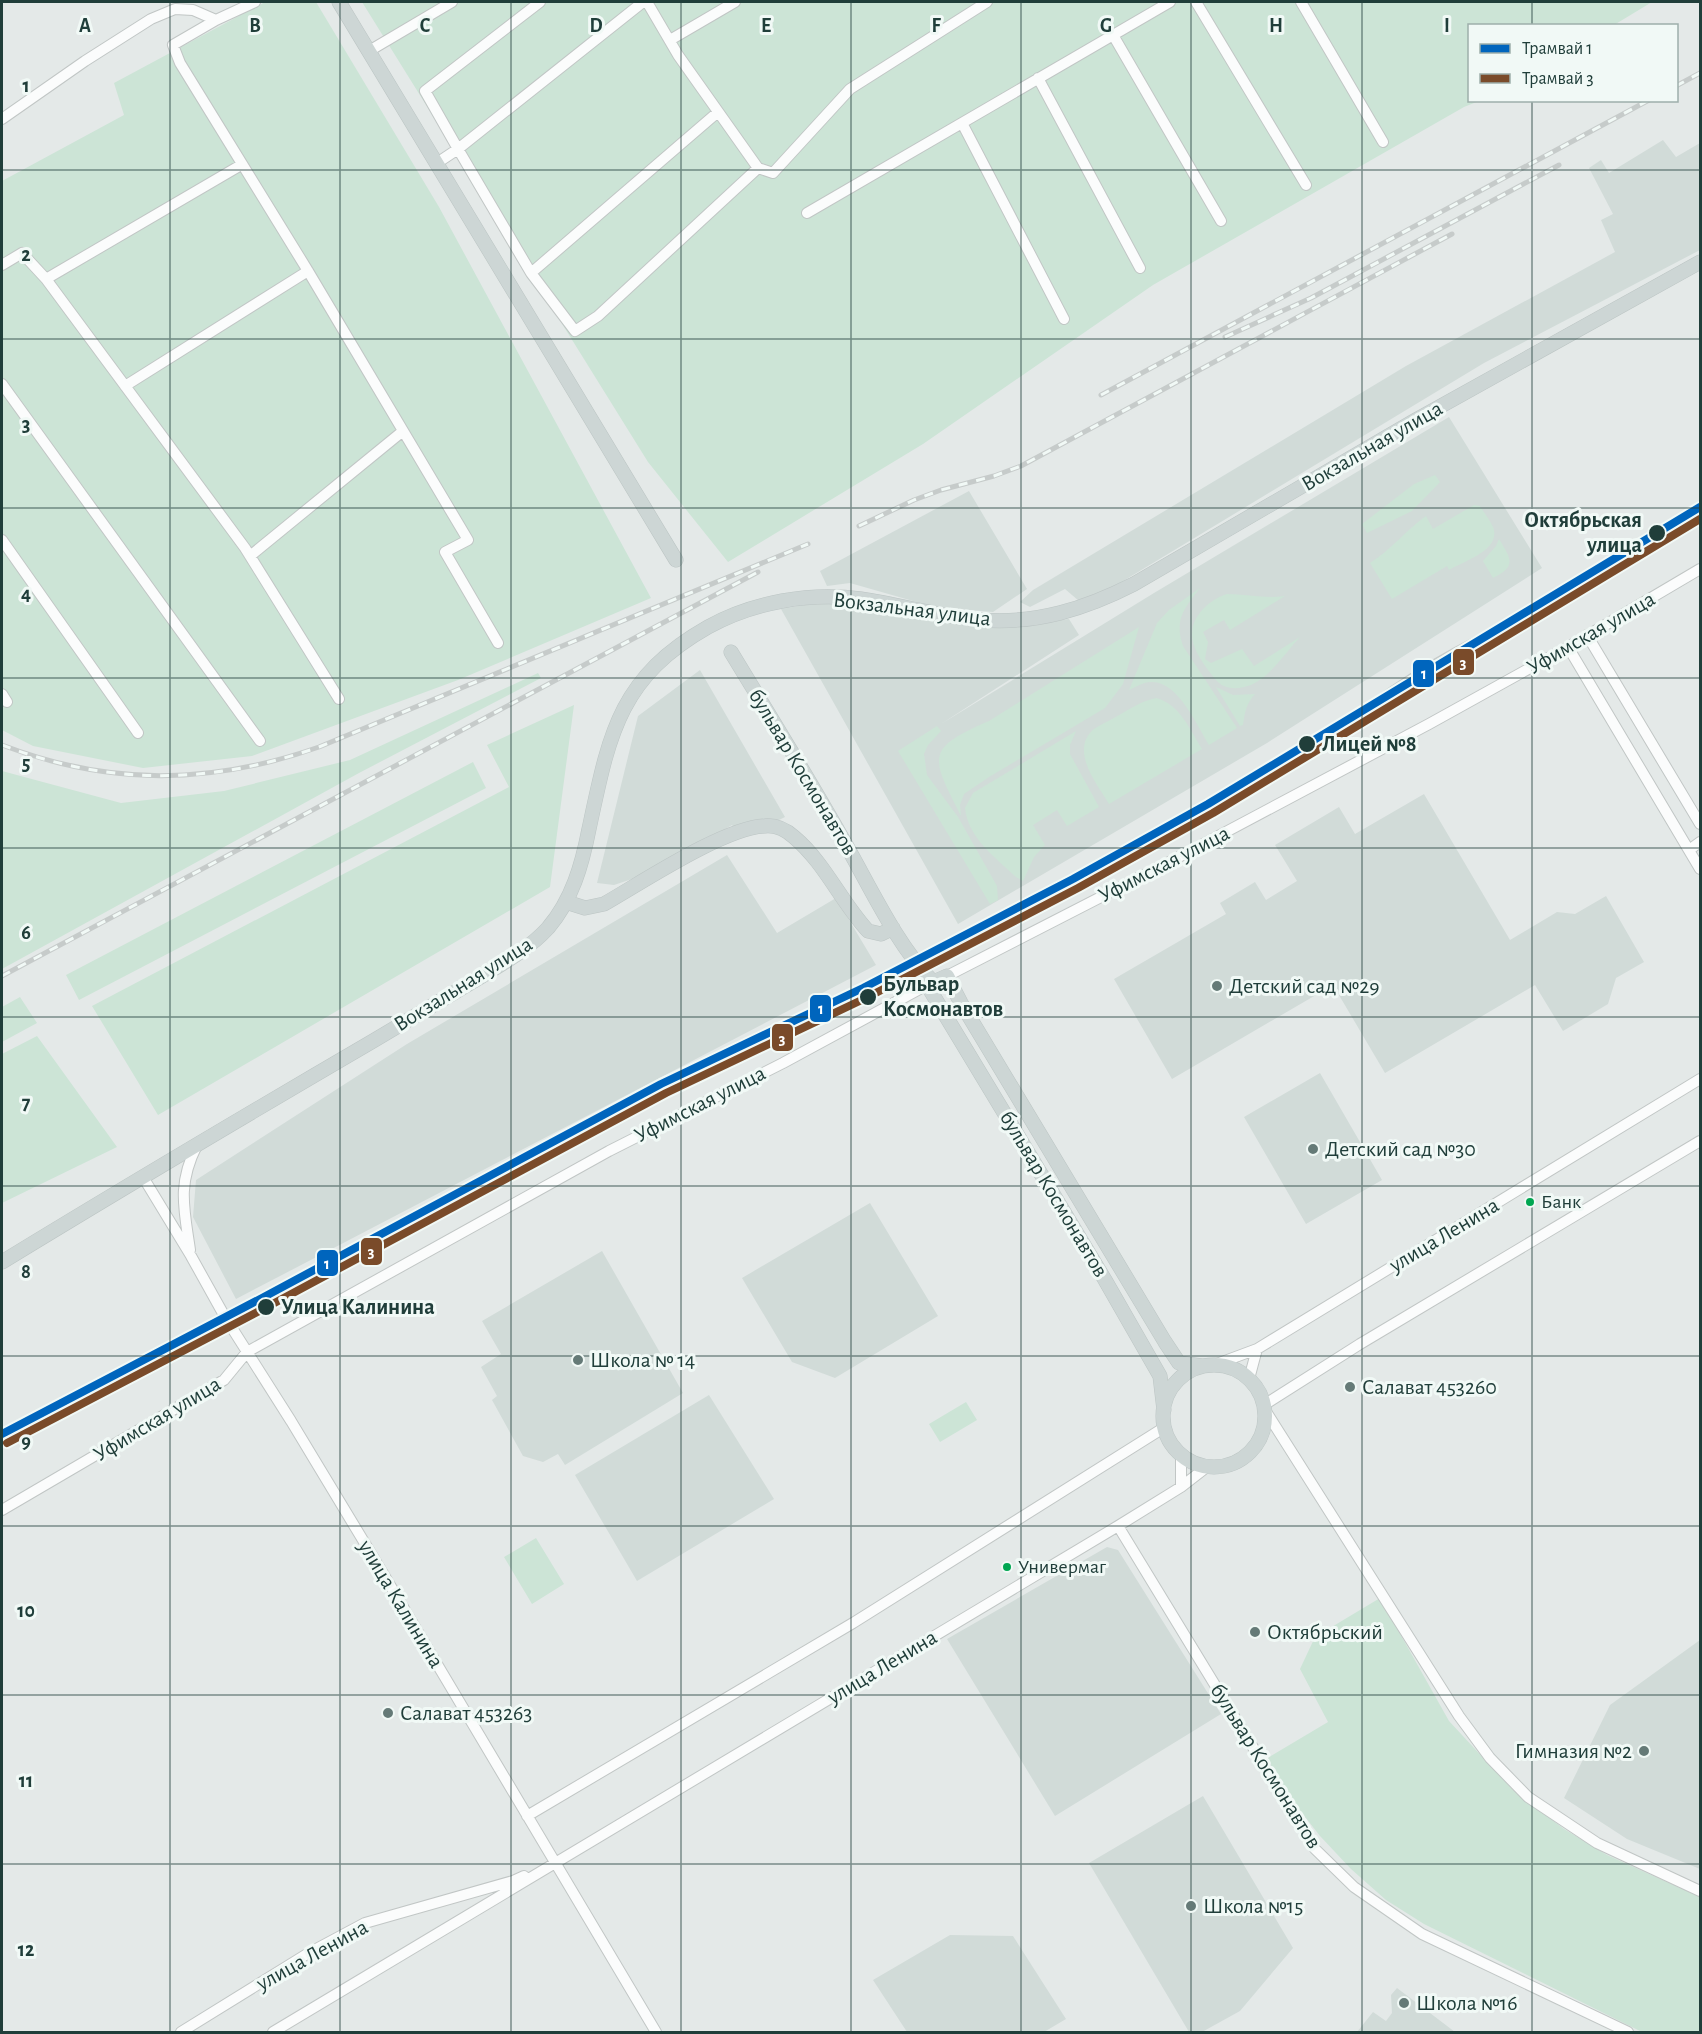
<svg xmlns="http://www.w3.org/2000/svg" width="1702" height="2034" font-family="'Alegreya Sans',sans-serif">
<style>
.built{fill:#d1dbd8}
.green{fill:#cce4d6}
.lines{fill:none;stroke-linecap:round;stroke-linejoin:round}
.minor-casing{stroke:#c1c6c5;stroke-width:12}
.major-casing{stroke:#bcc5c4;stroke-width:15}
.minor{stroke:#fbfcfc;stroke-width:10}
.major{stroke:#cdd6d5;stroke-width:14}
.tram{stroke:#c6cbca;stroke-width:1.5}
.rail-casing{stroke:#c6cbca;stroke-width:5}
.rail{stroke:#f1f9f6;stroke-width:3;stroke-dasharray:9;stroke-linecap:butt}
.tram-1-casing{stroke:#f1f9f6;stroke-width:12}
.tram-2-casing{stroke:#f1f9f6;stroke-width:12}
.tram-1{stroke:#0065bd;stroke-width:8}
.tram-2{stroke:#7a4b2a;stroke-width:8}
.grid{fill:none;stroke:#203e3a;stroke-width:1.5;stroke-opacity:0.55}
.stop-dot{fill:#203e3a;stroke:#f1f9f6;stroke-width:2}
.poi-dot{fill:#657a77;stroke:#f1f9f6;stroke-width:2}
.bus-dot{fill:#00a651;stroke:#f1f9f6;stroke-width:2}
.labels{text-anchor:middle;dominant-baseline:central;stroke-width:6;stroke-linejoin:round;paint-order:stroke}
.bus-label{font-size:20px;fill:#203e3a;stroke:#f1f9f6;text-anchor:start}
.street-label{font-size:22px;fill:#203e3a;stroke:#f1f9f6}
.stop-label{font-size:22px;font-weight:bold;fill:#203e3a;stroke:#f1f9f6;text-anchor:start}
.poi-label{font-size:22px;fill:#203e3a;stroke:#f1f9f6;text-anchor:start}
.grid-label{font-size:20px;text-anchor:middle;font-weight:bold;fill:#203e3a;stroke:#f1f9f6;stroke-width:6;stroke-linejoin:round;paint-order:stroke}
.line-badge{stroke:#f1f9f6;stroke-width:2}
.badge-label{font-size:16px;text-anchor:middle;font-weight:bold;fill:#fff}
</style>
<rect width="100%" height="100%" fill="#e4e9e8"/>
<path class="built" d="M1663,140L1676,157L1700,143V250L1484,363L1100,595L1079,601L1065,589L1030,607L1020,602L1033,590L1406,366L1615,252L1601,220L1613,214L1589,168L1601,160L1609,173Z
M1449,417L1542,568L1267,743L958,924L781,609L828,601L1009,626L1069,619L1079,635L941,724L1154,593Z
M969,491L1027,589L993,612L934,607L850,583L827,586L820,571Z
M700,670L785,817L759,830L738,836L732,825L653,872L614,885L597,883L638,716Z
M1424,794L1510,940L1557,912L1575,914L1606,896L1644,962L1616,978L1608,1004L1563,1031L1535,985L1385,1073L1333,985L1172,1079L1114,979L1226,914L1220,903L1255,882L1266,900L1297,881L1275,845L1339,807L1355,834Z
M727,855L777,933L836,898L876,965L236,1299L193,1217L196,1180L407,1044Z
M1320,1073L1382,1180L1306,1224L1244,1117Z
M870,1203L938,1316L835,1378L792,1362L742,1278Z
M602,1251L683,1393L565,1465L558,1454L543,1462L523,1456L492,1400L497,1396L481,1367L501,1354L482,1321Z
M709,1395L774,1499L637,1581L575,1475Z
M1107,1547L1118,1550L1221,1714L1055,1816L947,1639Z
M1700,1640V1869L1627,1839L1564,1798L1610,1705Z
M1203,1796L1293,1948L1240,2011L1202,2032H1189L1089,1863Z
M950,1935L1013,1936L1066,2019L1044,2032H907L873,1980Z
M1397,1988L1455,2032H1357L1373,2012L1386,2021L1392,2013L1391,1995Z"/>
<path class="green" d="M265,2H316L439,207L651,598L458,680L252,756L143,768L33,746L2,730V181L124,115L114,83Z
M362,2H1652L1614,25L1470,26V100L1479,101L1464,107L1153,285L923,444L728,562L648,462Z
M1435,475L1440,482L1412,511L1367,533L1362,524L1414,484Z
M1474,505L1480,506C1484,513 1490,520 1493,527C1502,550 1464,561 1449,570L1447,566L1392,599L1370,563C1391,550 1406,530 1426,516L1433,529Z
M1499,539C1511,559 1517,566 1493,578L1483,561L1496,546Z
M1200,588C1184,609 1174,619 1183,646L1237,728L1209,745C1197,725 1177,680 1151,682C1143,682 1136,687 1129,690L1157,623L1169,610Z
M1227,594C1247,594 1265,599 1285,596L1230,630L1224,620L1203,632L1208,642L1205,659L1211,663L1242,649L1254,666L1300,637C1285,653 1271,676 1251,685C1242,688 1233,690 1224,686C1218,684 1212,675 1208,670C1201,660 1191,646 1192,633C1193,614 1211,599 1227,594Z
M1139,627L1123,684L1105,708L989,777L964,794L960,805L961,816C932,758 923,749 989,721Z
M538,673L541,678L359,773L2,969V771L121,803L224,791L350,760Z
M1216,687L1233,695L1255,694C1246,704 1245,712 1243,725L1240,726Z
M1156,698C1180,704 1190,730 1202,749L1109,804C1097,784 1069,750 1094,729C1100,725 1108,721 1114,718C1128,710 1141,701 1156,698Z
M574,705L550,887L158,1115L92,1006L509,787L487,745Z
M937,726L941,731L928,745L924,754L927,775L958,817L997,886L998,900L990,904L898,751Z
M1076,731L1070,745V754L1099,807L1067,826L1057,810L1033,825L1045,845L1034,857L1023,881L1016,877C996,858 968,838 965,808L973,793Z
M473,762L486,788L79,1000L66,975Z
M20,997L37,1023L2,1042V1007Z
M37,1036L117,1147L2,1203V1054Z
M966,1402L977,1420L940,1442L929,1424Z
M536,1538L564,1584L532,1604L504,1557Z
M1380,1598L1449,1721L1513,1790L1564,1829L1607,1855L1700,1897V2032H1642L1424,1924L1386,1900L1351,1869L1320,1836L1291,1799L1266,1759L1328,1722L1300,1669L1315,1637Z"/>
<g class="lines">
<g class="minor-casing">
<path id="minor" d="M255,2L216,20L173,45L180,63L308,271L468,540L445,552L498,643
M643,2L458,149L531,273L575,331L598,316L758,168L773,173L850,89L987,2
M647,2L678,55L758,168
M1196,2L1306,185
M1301,2L1383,142
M1113,35L1221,221
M670,40L735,2
M369,51L452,2
M1038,78L1140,268
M2,119L85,61L151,19L175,9L193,10L216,20
M962,123L1064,319
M437,163L458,149L425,91L540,2
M807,213L1170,2
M2,265L22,253L46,279L245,548L339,699
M531,273L718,112
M46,279L241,165
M2,384L260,741
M125,386L308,271
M2,540L138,733
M250,556L403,431
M1587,635L1700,824
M1568,647L1700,869
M2,694L7,702
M1689,850L1700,842
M947,976L1175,859L1429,724L1568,647L1700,569
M143,1177L191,1256L225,1317L291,1421L387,1580L656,2032
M190,1250C184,1208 177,1185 197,1145
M1214,1365L1257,1349L1700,1079
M1249,1379L1257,1349
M1264,1405L1360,1344L1700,1141
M1265,1410L1459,1716L1490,1758L1528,1797L1597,1843L1700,1891
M1181,1487V1454
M2,1510L224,1380L247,1352L609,1151L783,1063L927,985
M1118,1526L1315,1849L1354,1887L1422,1934L1628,2032
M527,1816L853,1623L1165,1427
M181,2032L307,1954L365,1923L513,1881L524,1876
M273,2032L1118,1526L1181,1487L1208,1466"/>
</g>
<g class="major-casing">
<path id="major" d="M339,2L676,560
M731,652C768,713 806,774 841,836C869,884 895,943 933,982
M566,902L585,908L604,904C641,883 725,827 765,826C776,825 786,830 794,837C825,863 841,902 868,931L881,934L893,928
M2,1262C125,1187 248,1114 373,1041C406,1021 439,1002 472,982C498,966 527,951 548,928C572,900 582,865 589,829C609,736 618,678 708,627C753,602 810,592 861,599C902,605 941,617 982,620C1037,624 1085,609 1134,584L1414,421L1700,262
M1163 1416a51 51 0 1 1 102 0a51 51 0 1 1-102 0Z
M1164,1410L1160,1376L1105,1280L927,985L947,976L961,1003L1165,1342L1179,1363L1202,1366"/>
</g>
<use href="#minor" class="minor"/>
<use href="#major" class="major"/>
<path class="tram" d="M1348,718C1400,678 1458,642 1519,617
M1352,723L1389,707L1474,657L1507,630"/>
<g class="rail-casing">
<path id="rail" d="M1676,86L1700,73
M1225,337L1311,298L1559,165
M1101,395L1649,100
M859,526L914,500L941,490L994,476L1021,466L1452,234
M2,745C109,786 211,785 319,747L808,544
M2,976L758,572"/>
</g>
<use href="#rail" class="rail"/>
<g class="tram-1-casing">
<path id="tram-1" d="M2,1434L262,1298L661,1084L863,988L1073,879L1208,804L1700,507"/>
</g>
<g class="tram-2-casing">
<path id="tram-2" d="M7,1443L267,1307L666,1093L868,997L1078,888L1213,813L1700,519"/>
</g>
<use href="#tram-1" class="tram-1"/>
<use href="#tram-2" class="tram-2"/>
</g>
<path class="grid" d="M170,2V2032M340,2V2032M511,2V2032M681,2V2032M851,2V2032M1021,2V2032M1191,2V2032M1362,2V2032M1532,2V26M1532,100V2032M2,170H1700M2,339H1700M2,508H1700M2,678H1700M2,848H1700M2,1017H1700M2,1186H1700M2,1356H1700M2,1526H1700M2,1695H1700M2,1864H1700"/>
<g class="stop-dot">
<circle cx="1657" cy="533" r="9"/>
<circle cx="1307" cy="744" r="9"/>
<circle cx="868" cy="997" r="9"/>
<circle cx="266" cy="1307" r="9"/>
</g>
<g class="poi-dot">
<circle cx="1217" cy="986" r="6"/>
<circle cx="1313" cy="1149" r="6"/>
<circle cx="578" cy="1360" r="6"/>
<circle cx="1350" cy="1387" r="6"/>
<circle cx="1255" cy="1632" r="6"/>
<circle cx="388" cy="1713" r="6"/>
<circle cx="1644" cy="1751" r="6"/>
<circle cx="1191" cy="1906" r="6"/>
<circle cx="1404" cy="2003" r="6"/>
</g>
<g class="bus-dot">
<circle cx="1530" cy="1202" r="5"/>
<circle cx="1007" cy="1567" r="5"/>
</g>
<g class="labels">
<g class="bus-label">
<text x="1541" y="1202">Банк</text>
<text x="1018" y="1567">Универмаг</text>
</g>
<g class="street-label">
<text transform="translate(1372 446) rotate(-30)">Вокзальная улица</text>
<text transform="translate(912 609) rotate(7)">Вокзальная улица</text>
<text transform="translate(1591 633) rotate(-30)">Уфимская улица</text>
<text transform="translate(803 772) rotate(59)">бульвар Космонавтов</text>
<text transform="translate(1164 864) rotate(-27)">Уфимская улица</text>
<text transform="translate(463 984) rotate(-32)">Вокзальная улица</text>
<text transform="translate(700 1104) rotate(-27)">Уфимская улица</text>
<text transform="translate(1054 1194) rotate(59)">бульвар Космонавтов</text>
<text transform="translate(1444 1235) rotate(-31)">улица Ленина</text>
<text transform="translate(157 1419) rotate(-31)">Уфимская улица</text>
<text transform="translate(401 1604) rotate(59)">улица Калинина</text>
<text transform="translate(882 1667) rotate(-31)">улица Ленина</text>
<text transform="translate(1266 1766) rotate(58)">бульвар Космонавтов</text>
<text transform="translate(312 1955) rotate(-29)">улица Ленина</text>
</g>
<g class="stop-label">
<text x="1642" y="520" text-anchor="end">Октябрьская<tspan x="1642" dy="25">улица</tspan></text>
<text x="1322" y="744">Лицей №8</text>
<text x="883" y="984">Бульвар<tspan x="883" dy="25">Космонавтов</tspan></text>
<text x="281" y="1307">Улица Калинина</text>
</g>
<g class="poi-label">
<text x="1229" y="986">Детский сад №29</text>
<text x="1325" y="1149">Детский сад №30</text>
<text x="590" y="1360">Школа № 14</text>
<text x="1362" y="1387">Салават 453260</text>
<text x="1267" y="1632">Октябрьский</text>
<text x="400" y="1713">Салават 453263</text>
<text x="1632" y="1751" text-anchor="end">Гимназия №2</text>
<text x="1203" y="1906">Школа №15</text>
<text x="1416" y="2003">Школа №16</text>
</g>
</g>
<g class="grid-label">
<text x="85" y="32">A</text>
<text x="255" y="32">B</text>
<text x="425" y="32">C</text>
<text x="596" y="32">D</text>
<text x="766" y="32">E</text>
<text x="936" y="32">F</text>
<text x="1106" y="32">G</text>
<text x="1276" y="32">H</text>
<text x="1447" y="32">I</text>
<text x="26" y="92">1</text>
<text x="26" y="261">2</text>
<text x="26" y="431">3</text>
<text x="26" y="600">4</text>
<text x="26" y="770">5</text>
<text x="26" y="939">6</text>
<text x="26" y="1109">7</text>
<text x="26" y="1278">8</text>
<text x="26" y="1448">9</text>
<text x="26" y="1617">10</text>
<text x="26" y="1787">11</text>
<text x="26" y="1956">12</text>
</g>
<g class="line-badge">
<rect x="1452" y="648" width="23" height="28" rx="6" fill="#7a4b2a"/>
<rect x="1412" y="659" width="23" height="29" rx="6" fill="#0065bd"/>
<rect x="809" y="994" width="23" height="29" rx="6" fill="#0065bd"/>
<rect x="771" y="1023" width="23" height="29" rx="6" fill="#7a4b2a"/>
<rect x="360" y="1237" width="23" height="29" rx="6" fill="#7a4b2a"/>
<rect x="316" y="1249" width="23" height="28" rx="6" fill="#0065bd"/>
</g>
<g class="badge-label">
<text x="1463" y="668">3</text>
<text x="1424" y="679">1</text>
<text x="821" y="1014">1</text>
<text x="782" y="1044">3</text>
<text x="371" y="1257">3</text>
<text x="327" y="1269">1</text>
</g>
<rect width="1702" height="2034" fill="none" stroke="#203e3a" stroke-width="6"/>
<rect x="1468" y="24" width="210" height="78" fill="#f1f9f6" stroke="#9daeab" stroke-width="1.5"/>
<rect x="1480" y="44" width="30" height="9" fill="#0065bd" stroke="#9daeab" stroke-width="1.5"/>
<text x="1522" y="54" font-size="18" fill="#203e3a">Трамвай 1</text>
<rect x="1480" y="74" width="30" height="9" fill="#7a4b2a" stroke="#9daeab" stroke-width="1.5"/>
<text x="1522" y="84" font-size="18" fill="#203e3a">Трамвай 3</text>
</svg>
